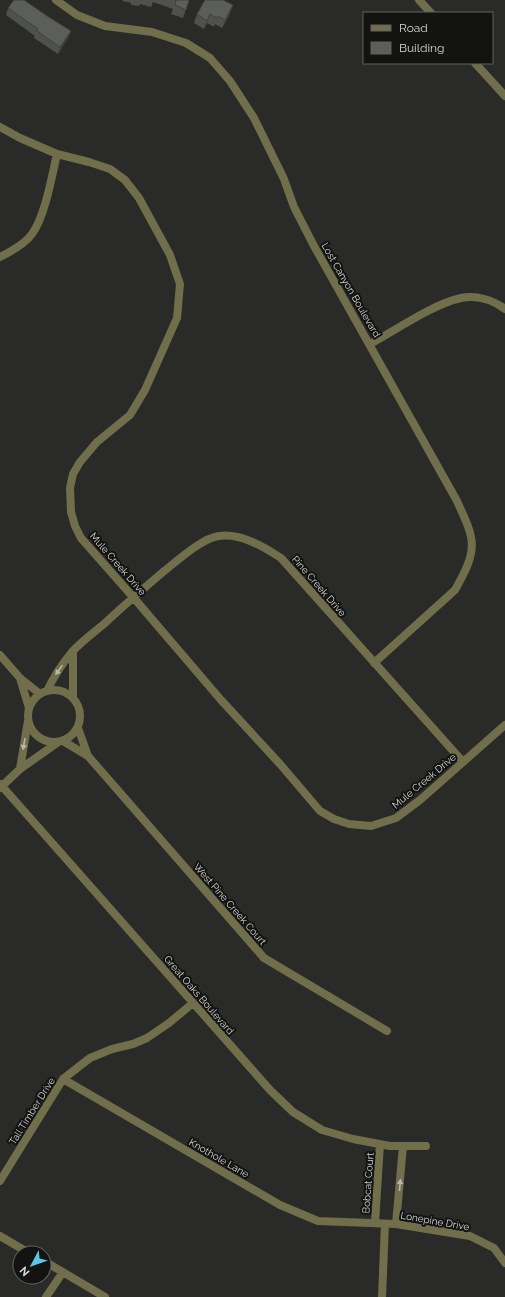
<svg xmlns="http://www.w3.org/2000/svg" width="505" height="1297" font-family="Raleway,sans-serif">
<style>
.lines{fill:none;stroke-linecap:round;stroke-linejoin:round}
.street{stroke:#716e4b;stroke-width:8}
.wall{fill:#4f514e}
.shaded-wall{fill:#404240}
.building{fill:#5c5e5b;stroke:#404240}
.oneway{fill:#b8b8ac}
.labels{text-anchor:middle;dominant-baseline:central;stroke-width:4;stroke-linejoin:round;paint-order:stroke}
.street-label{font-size:10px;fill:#d6d7d5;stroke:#131312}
</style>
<rect width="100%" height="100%" fill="#2a2b28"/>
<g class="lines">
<path class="street" d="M56,0L77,15L105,26L152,32L186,43L210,58L230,81L254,118L284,179L294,207L314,246L457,501C462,513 469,525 471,537C475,555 464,574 455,590L374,663
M419,0L431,13
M475,63L505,96
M0,127L20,138L57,154L89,162L110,169L125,180L139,198L170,255L180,284L177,318L145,390L130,415L97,442L80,462L73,474L70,488L71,512L75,526L81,538L133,597L221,700L280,764L320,811L334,819L349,824L371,826L396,818L420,800L505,725
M0,257C12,251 25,244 32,234C45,217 52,175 57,154
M370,344C396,330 433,304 461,298C477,295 493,300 505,309
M73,651V698
M0,655L20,678L40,694
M20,678L29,708
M28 716a26 26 0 1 1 52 0a26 26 0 1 1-52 0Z
M47,691C54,676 62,664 72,652C81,642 93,633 104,624C123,606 143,589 163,572C177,561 202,538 219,536C241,533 264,547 281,558L463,762
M78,728L88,756
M63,741L88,756L264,958L387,1031
M20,769L28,721
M0,784L270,1090L293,1112L322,1130L353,1139L390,1146H426
M0,788L20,769L57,743
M63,1079L280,1205L318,1221L396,1224L470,1236L494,1248L505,1263
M0,1181L63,1079L90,1058L112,1049L133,1044L147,1038L169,1023L193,1003
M375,1223L380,1144
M396,1224L403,1146
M0,1236L29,1253
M44,1261L105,1297
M46,1297L63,1272
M382,1297L385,1224"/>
</g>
<path class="wall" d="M123,0H189L183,18L171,14L173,9L153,2L151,7L140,4L139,6L131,5V3L122,1Z
M8,8L47,16L71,31L68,38L58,54L34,38L35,36L6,15Z
M197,14H230L222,28L215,24L214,27L207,23L204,29L194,23Z"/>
<path class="shaded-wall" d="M233,5L230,14L222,28L225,20Z
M210,14L207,23L204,29L207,21Z
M71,31L68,38L58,54L60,47Z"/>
<path class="building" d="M14,0H24L47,16L71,31L60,47L37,31L38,29L8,8Z
M175,0H189L186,10L175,5L176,0Z
M205,0H223L233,5L225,20L218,16L217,18L210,14L207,21L197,14Z"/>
<defs><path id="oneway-solid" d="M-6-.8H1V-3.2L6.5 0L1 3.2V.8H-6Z"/></defs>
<g class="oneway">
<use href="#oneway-solid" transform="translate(59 670) rotate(126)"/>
<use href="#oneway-solid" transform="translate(24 744) rotate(100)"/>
<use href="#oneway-solid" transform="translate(400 1185) rotate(-85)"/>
</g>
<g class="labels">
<g class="street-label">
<text transform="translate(351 290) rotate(60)">Lost Canyon Boulevard</text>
<text transform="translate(118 564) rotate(49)">Mule Creek Drive</text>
<text transform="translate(319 586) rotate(49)">Pine Creek Drive</text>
<text transform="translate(424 781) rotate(-40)">Mule Creek Drive</text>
<text transform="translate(230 904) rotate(49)">West Pine Creek Court</text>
<text transform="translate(199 995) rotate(49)">Great Oaks Boulevard</text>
<text transform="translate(32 1111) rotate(-58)">Tall Timber Drive</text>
<text transform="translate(219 1158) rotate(30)">Knothole Lane</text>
<text transform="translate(368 1183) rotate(-86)">Bobcat Court</text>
<text transform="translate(435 1221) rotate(10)">Lonepine Drive</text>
</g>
</g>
<rect x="363" y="12" width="130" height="52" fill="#131312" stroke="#616160"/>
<rect x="371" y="25" width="20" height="6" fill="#716e4b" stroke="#616160"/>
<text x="399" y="32" font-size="12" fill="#d6d7d5">Road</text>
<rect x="371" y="42" width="20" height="12" fill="#5c5e5b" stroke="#616160"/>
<text x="399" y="52" font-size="12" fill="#d6d7d5">Building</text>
<g transform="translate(32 1265) rotate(229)"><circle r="19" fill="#131312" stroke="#616160"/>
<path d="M0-3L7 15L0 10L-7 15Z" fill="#5dc7e8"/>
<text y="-6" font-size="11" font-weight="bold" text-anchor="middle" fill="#d6d7d5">N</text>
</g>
</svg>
